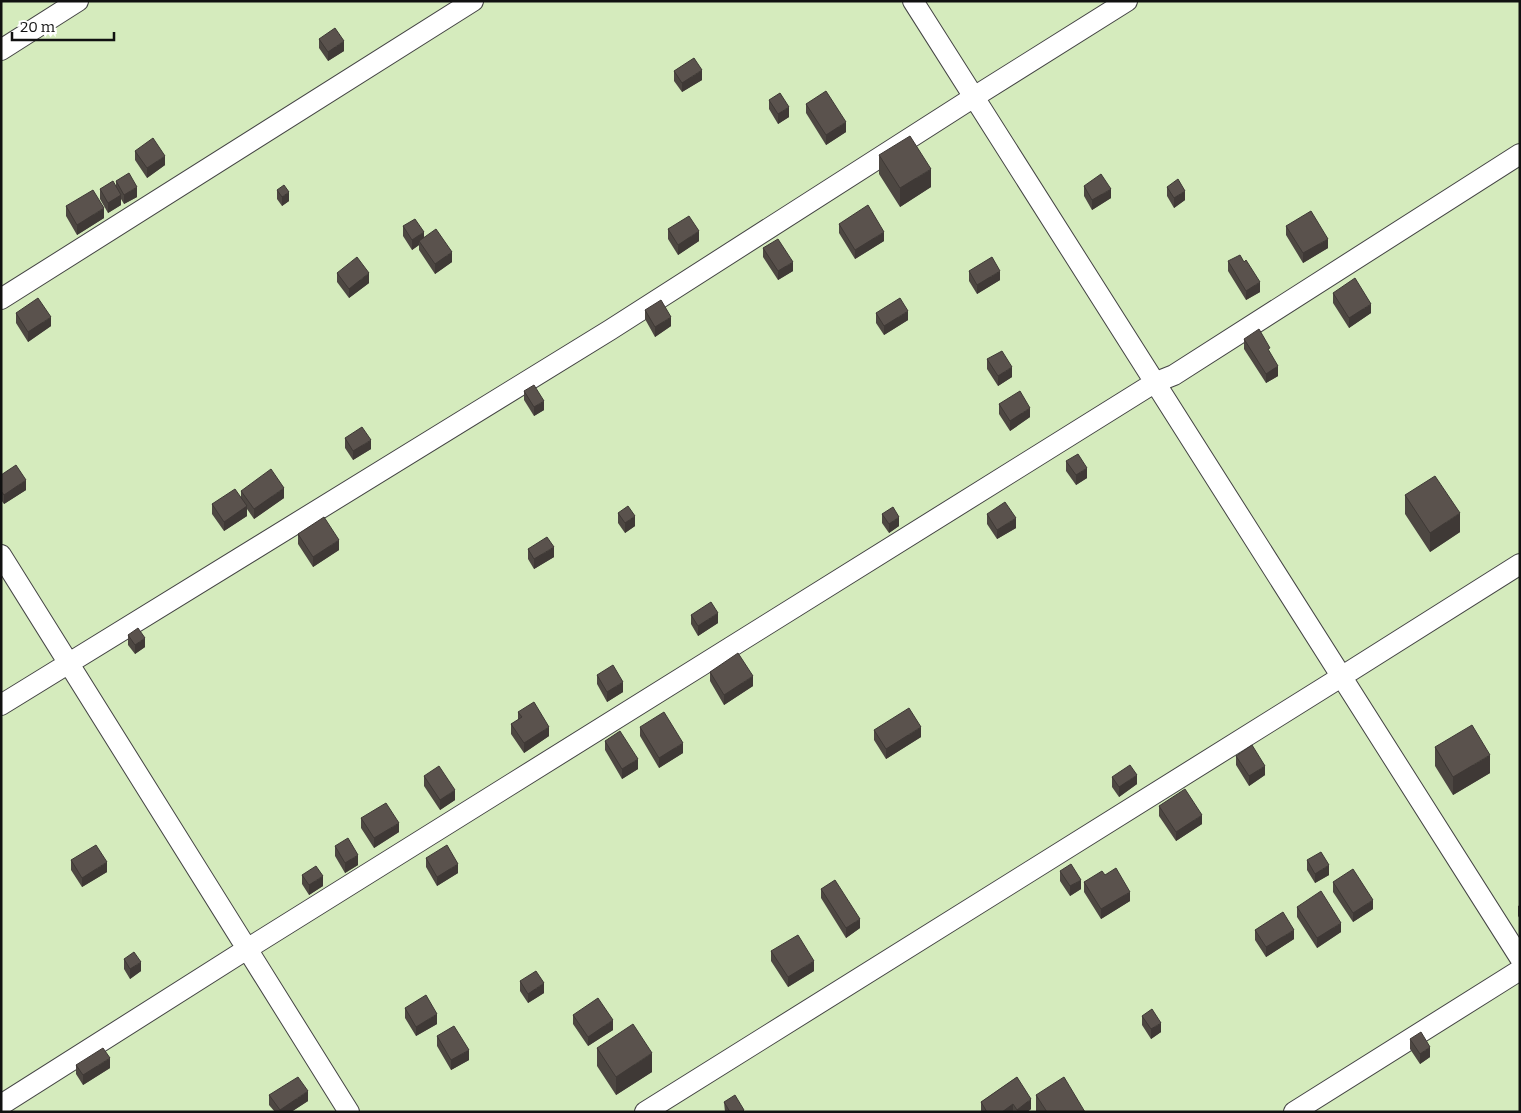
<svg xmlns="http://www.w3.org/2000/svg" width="1521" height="1113" font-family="Bitter,serif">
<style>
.green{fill:#d5ebbd}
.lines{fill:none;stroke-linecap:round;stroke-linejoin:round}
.service-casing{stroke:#444;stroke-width:22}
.service{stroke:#fff;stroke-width:20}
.wall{fill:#4d4742}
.shaded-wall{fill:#3f3936}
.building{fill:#5a524d;stroke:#3f3936}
</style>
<rect width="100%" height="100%" fill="#fffdf5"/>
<path class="green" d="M1,1H1520V1112H1Z"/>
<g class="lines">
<g class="service-casing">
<path id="service" d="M913,1L1520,958
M1,50L78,1
M1,299L473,1
M1,555L349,1112
M1,705L610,330L974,97L1127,1
M1,1105L247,949L1154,383L1174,375L1520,154
M645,1112L1341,677L1520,564
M1294,1112L1520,970"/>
</g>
<use href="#service" class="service"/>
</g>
<path class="wall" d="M319,39L344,51L328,61L319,48Z
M674,71L702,80L682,92L674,81Z
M769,100L789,117L778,124L769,109Z
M806,104L846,132L826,145L806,113Z
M135,151L165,165L147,178L135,160Z
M879,155L931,187L900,207L879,174Z
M116,181L137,197L124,204L121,199V205L108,213L100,199V189L116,186Z
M1084,186L1111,198L1092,210L1084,196Z
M1167,187L1185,200L1174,208L1167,196Z
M277,190L289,201L282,206L277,199Z
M66,206L104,218L77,235L66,216Z
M839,224L884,241L855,259L839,233Z
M403,226L424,237L452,262L435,274L419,250V245L412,250L403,236Z
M1286,226L1328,248L1303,263L1286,235Z
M668,229L699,241L678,255L668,239Z
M763,248L793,271L778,280L763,257Z
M1228,261L1260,292L1246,300L1228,271Z
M969,271L1000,280L977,294L969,281Z
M337,273L369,283L349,298L337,282Z
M1333,293L1371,313L1349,328L1333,303Z
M645,310L671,326L655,337L645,319Z
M16,313L51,326L28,342L16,323Z
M876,313L908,320L884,335L876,323Z
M1244,339L1270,354L1278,376L1266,383L1244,349Z
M987,359L1012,377L998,386L987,369Z
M524,391L544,410L534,416L524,400Z
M999,404L1030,417L1010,431L999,414Z
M345,438L371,449L353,460L345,448Z
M1066,461L1087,478L1076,485L1066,471Z
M1,475L26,490L4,504L1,500Z
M241,491L284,498L254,519L247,509V516L224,531L212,514V504L241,497Z
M1405,495L1460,532L1430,552L1405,514Z
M618,513L635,526L625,533L618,523Z
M882,514L899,526L889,533L882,523Z
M987,514L1016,528L997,539L987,524Z
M298,534L339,550L313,567L298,544Z
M528,549L554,557L534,569L528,559Z
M691,615L718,623L698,636L691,624Z
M128,635L145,647L135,654L128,645Z
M710,672L753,686L724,705L710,681Z
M597,675L623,692L607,702L597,684Z
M518,712L549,736L524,753L511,734V724L518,720Z
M640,727L683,753L659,768L640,736Z
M874,730L921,737L886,759L874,740Z
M605,741L638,769L622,779L605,750Z
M1435,747L1490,773L1453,795L1435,766Z
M1236,756L1265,775L1249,786L1236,765Z
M424,776L455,800L440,810L424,786Z
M1112,777L1137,784L1119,797L1112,787Z
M1159,806L1202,824L1176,841L1159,816Z
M361,818L399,832L374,848L361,828Z
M335,846L358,865L345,873L335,856Z
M426,858L458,873L437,886L426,867Z
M71,860L107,872L82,887L71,870Z
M1307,860L1329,875L1315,883L1307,870Z
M1060,871L1081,889L1070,896L1060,881Z
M302,875L323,886L309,895L302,884Z
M1105,875L1130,901L1101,919L1084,892V882Z
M1333,882L1373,909L1353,922L1333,892Z
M821,889L860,928L846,938L821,898Z
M1520,905V919L1518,916V906Z
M1297,907L1341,932L1317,948L1297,917Z
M1255,930L1294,939L1266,957L1255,940Z
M771,951L814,971L788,987L771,961Z
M124,959L141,971L130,979L124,969Z
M520,981L544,993L528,1003L520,991Z
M405,1008L437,1024L416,1036L405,1018Z
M573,1015L613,1030L588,1046L573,1024Z
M1142,1016L1161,1032L1151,1039L1142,1025Z
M437,1036L469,1060L451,1070L437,1046Z
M1410,1039L1430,1057L1420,1064L1410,1049Z
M597,1048L652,1072L616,1095L597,1066Z
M76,1065L110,1068L83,1085L76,1074Z
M1017,1077L1031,1109L1027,1112H981V1102Z
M269,1095L308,1101L291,1112H275L269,1105Z
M1036,1095L1085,1112H1036Z
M724,1102L744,1112H725Z"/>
<path class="shaded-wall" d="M344,41V51L328,61V52Z
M702,70V80L682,92V83Z
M789,107V117L778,124V114Z
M846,122V132L826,145V135Z
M165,156V165L147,178V168Z
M931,169V187L900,207V188Z
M137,187V197L124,204V195Z
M1111,189V198L1092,210V200Z
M1185,191V200L1174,208V198Z
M289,192V201L282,206V197Z
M121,195V205L108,213V203Z
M104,208V218L77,235V225Z
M699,231V241L678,255V245Z
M424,232V242L419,241V245L412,250V240Z
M884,232V241L855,259V250Z
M1328,239V248L1303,263V253Z
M452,252V262L435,274V264Z
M793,262V271L778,280V271Z
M1000,271V280L977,294V285Z
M369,273V283L349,298V289Z
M1260,282V292L1246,300V291Z
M1371,304V313L1349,328V318Z
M908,311V320L884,335V326Z
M51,317V326L28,342V332Z
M671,317V326L655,337V327Z
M1278,366V376L1266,383V374Z
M1012,367V377L998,386V376Z
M544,401V410L534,416V407Z
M1030,408V417L1010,431V421Z
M371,440V449L353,460V451Z
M1087,468V478L1076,485V475Z
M26,480V490L4,504V495Z
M284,488V498L254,519V509Z
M247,506V516L224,531V522Z
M1460,513V532L1430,552V533Z
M635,516V526L625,533V523Z
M899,517V526L889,533V524Z
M1016,518V528L997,539V530Z
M339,540V550L313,567V557Z
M554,547V557L534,569V559Z
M718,613V623L698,636V626Z
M145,638V647L135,654V645Z
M753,676V686L724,705V695Z
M623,682V692L607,702V692Z
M549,727V736L524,753V743Z
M921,727V737L886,759V749Z
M683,743V753L659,768V758Z
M1490,755V773L1453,795V777Z
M638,759V769L622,779V769Z
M1265,766V775L1249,786V776Z
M1137,775V784L1119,797V787Z
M455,790V800L440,810V800Z
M1202,815V824L1176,841V832Z
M399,823V832L374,848V838Z
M358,855V865L345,873V863Z
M107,862V872L82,887V878Z
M458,864V873L437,886V877Z
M1329,865V875L1315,883V874Z
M323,876V886L309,895V885Z
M1081,880V889L1070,896V886Z
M1130,892V901L1101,919V909Z
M1373,900V909L1353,922V913Z
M860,919V928L846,938V928Z
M1341,923V932L1317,948V938Z
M1294,930V939L1266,957V947Z
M814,961V971L788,987V977Z
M141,962V971L130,979V969Z
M544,983V993L528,1003V994Z
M437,1014V1024L416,1036V1027Z
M613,1020V1030L588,1046V1037Z
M1161,1023V1032L1151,1039V1029Z
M1430,1047V1057L1420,1064V1054Z
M469,1050V1060L451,1070V1060Z
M652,1053V1072L616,1095V1077Z
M110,1058V1068L83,1085V1075Z
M308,1091V1101L291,1112H280V1110Z
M1031,1099V1109L1027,1112H1017V1110Z
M1013,1104V1112H1002Z"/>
<path class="building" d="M335,28L344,41L328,52L319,39Z
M694,58L702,70L682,83L674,71Z
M826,91L846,122L826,135L806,104Z
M780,93L789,107L778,114L769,100Z
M910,136L931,169L900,188L879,155Z
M153,138L165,156L147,168L135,151Z
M129,173L137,187L124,195L116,181Z
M1101,174L1111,189L1092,200L1084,186Z
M1178,179L1185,191L1174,198L1167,187Z
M113,181L121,195L108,203L100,189Z
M284,185L289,192L282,197L277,190Z
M93,190L104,208L77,225L66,206Z
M868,205L884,232L855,250L839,224Z
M1311,211L1328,239L1303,253L1286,226Z
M689,216L699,231L678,245L668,229Z
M415,219L424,232L412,240L403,226Z
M436,229L452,252L435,264L419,241Z
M778,239L793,262L778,271L763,248Z
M1240,255L1244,262L1246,260L1260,282L1246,291L1228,261Z
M357,257L369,273L349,289L337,273Z
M992,257L1000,271L977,285L969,271Z
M1355,278L1371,304L1349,318L1333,293Z
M38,298L51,317L28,332L16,313Z
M900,298L908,311L884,326L876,313Z
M661,300L671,317L655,327L645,310Z
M1259,329L1270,348L1268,349L1278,366L1266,374L1244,339Z
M1002,351L1012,367L998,376L987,359Z
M534,385L544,401L534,407L524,391Z
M1020,391L1030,408L1010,421L999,404Z
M362,427L371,440L353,451L345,438Z
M1078,454L1087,468L1076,475L1066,461Z
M16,465L26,480L4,495L1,491V475Z
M271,469L284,488L254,509L241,491Z
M1435,476L1460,513L1430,533L1405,495Z
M235,489L247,506L224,522L212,504Z
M1005,502L1016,518L997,530L987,514Z
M628,506L635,516L625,523L618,513Z
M893,507L899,517L889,524L882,514Z
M324,517L339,540L313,557L298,534Z
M547,537L554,547L534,559L528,549Z
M711,602L718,613L698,626L691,615Z
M138,628L145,638L135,645L128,635Z
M738,653L753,676L724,695L710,672Z
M613,665L623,682L607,692L597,675Z
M534,702L549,727L524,743L511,724L522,717L518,712Z
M909,708L921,727L886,749L874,730Z
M664,712L683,743L659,758L640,727Z
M1472,725L1490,755L1453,777L1435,747Z
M620,731L638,759L622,769L605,741Z
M1252,745L1265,766L1249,776L1236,756Z
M1130,765L1137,775L1119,787L1112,777Z
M439,766L455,790L440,800L424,776Z
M1185,789L1202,815L1176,832L1159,806Z
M386,803L399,823L374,838L361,818Z
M348,838L358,855L345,863L335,846Z
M96,845L107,862L82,878L71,860Z
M447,845L458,864L437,877L426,858Z
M1321,852L1329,865L1315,874L1307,860Z
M1071,864L1081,880L1070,886L1060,871Z
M316,866L323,876L309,885L302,875Z
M1116,868L1130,892L1101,909L1084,882L1102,871L1105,875Z
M1353,869L1373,900L1353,913L1333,882Z
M835,880L860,919L846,928L821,889Z
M1321,891L1341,923L1317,938L1297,907Z
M1283,912L1294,930L1266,947L1255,930Z
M798,935L814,961L788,977L771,951Z
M134,952L141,962L130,969L124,959Z
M536,971L544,983L528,994L520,981Z
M426,995L437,1014L416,1027L405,1008Z
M598,998L613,1020L588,1037L573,1015Z
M1152,1009L1161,1023L1151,1029L1142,1016Z
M633,1024L652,1053L616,1077L597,1048Z
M454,1026L469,1050L451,1060L437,1036Z
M1421,1032L1430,1047L1420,1054L1410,1039Z
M103,1048L110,1058L83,1075L76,1065Z
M298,1077L308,1091L280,1110L269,1095Z
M1017,1077L1031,1099L1017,1110L1013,1104L1002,1112H987L981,1102Z
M1064,1077L1085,1112H1047L1036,1095Z
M735,1095L744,1110L742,1112H730L724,1102Z"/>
<rect width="1521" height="1113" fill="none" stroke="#111111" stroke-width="5"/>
<path d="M12 32v8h102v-8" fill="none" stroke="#111111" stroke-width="2.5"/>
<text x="20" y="32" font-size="15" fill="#111111" stroke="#ffffff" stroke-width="4" paint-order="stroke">20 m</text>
</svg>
